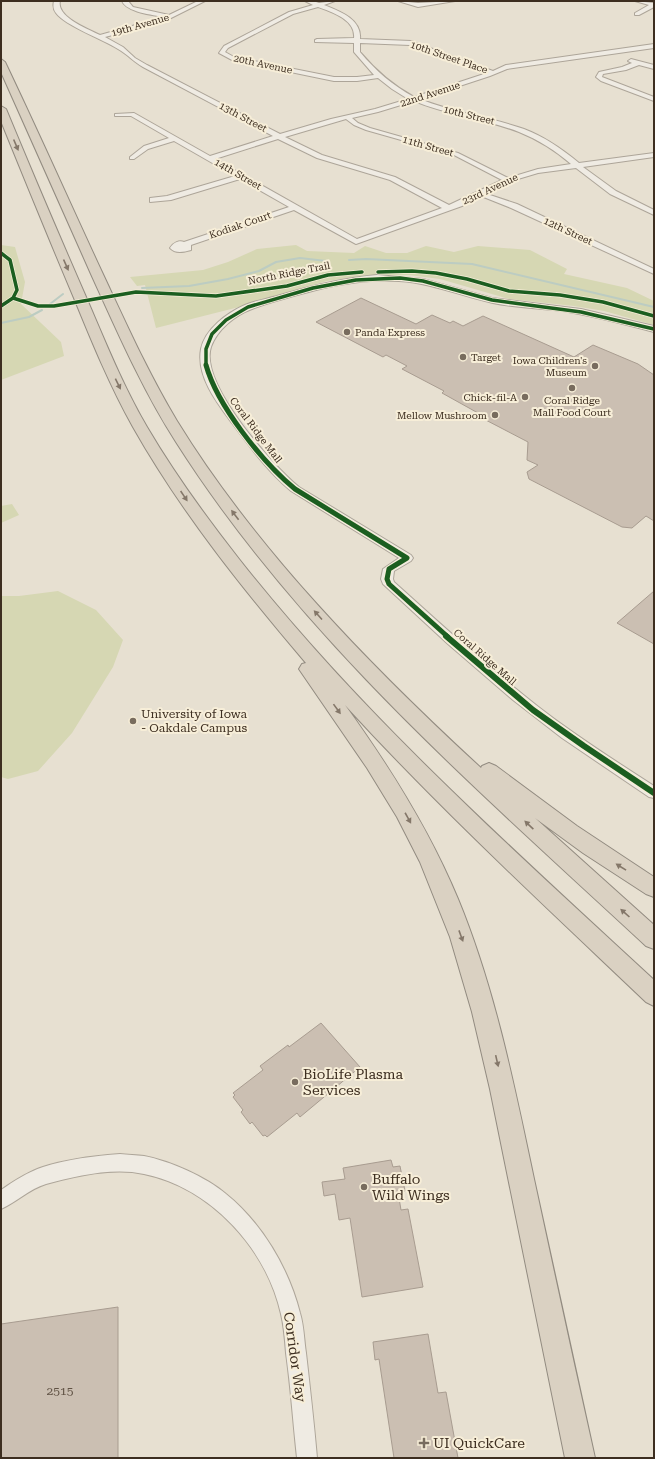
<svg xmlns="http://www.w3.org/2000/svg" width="655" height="1459" font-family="'Roboto Serif',serif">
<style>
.green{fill:#d6d7b3}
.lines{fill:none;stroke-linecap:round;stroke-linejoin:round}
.stream{stroke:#bcccc2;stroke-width:2}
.building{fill:#cbbfb2;stroke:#a89c90}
.minor-casing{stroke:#ada599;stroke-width:2}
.highway-casing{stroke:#928b80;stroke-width:2}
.minor{fill:#efebe3;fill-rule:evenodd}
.highway{fill:#dad1c2;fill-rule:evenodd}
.cycleway-far2-casing{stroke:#f7eed8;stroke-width:5}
.cycleway-far1-casing{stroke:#f7eed8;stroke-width:7}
.cycleway-casing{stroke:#f7eed8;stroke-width:9}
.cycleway-far2{stroke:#1b5e20;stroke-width:3.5}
.cycleway-far1{stroke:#1b5e20;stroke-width:5}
.cycleway{stroke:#1b5e20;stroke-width:6}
.oneway{fill:#847769}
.poi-dot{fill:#786c5e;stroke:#f7eed8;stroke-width:1.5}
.labels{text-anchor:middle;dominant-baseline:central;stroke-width:4;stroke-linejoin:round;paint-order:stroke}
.far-street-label{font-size:10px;fill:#3d2e20;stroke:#f7eed8}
.far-poi-label{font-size:10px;fill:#3d2e20;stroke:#f7eed8;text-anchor:end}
.poi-label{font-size:12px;fill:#3d2e20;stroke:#f7eed8;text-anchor:start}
.near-number-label{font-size:12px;fill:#605244}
.near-poi-label{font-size:14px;fill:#3d2e20;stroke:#f7eed8;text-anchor:start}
.near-street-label{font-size:14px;fill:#3d2e20;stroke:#f7eed8}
</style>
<rect width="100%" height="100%" fill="#e7e0d1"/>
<path class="green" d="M1,245L15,247L25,282L21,304L61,342L64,356L1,380Z
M296,245L307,251L354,253L365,246L386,253H407L426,246L454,252L478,246L530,250L567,269L564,274L627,288L654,301V325L604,311L574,306L509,299L440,279L409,275H368L327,281L239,307L156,328L145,285L137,286L130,277L203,270L228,262L257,249Z
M12,504L19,515L1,523V506Z
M58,591L96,610L123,640L113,667L72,733L38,771L8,779L1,777V596H19Z"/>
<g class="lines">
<path class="stream" d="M349,260L366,259L472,264L654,307
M142,288L189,286L228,279L259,271L276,262L300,258L326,261
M50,304L63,294
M1,323L29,317L42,310"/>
</g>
<path class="building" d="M361,298L416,324L432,315L450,323L453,321L463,326L483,316L574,357L593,345L638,364L654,375V521L646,516L632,528L622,527L529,479L527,472L538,465L527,460L528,442L480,417L478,413L442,393L444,391L402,369L407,366L386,355L383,357L316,322Z
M654,591V644L617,623Z
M321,1023L360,1067L300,1117L297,1113L267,1137L265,1135L263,1136L252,1122L250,1124L241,1112L243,1110L233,1097L235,1095L233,1093L263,1070L260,1066L288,1045L289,1047Z
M391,1160L393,1167L400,1166L405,1191L398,1192L401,1210L408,1209L423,1287L362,1297L350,1218L339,1220L335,1194L324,1196L322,1182L345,1179L343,1168Z
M118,1307V1458H1V1324Z
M428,1334L438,1393L446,1392L458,1458H394L379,1359L375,1360L373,1342Z"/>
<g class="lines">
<g class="minor-casing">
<path id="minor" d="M54,1H60C56,17 88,29 100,35L164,17C153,15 126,12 122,1H128L133,7L169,15L198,1H205L163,22L105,37L123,47L135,58L147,65L280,134L331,119L375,109L408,99L392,89L378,78L357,81H334L232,60L219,53L224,46L289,12L313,5L305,1H313L319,3L335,1L324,5C339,11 362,19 360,39L411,41L493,71L506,65L654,44V48L507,69L490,76L420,99C454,113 490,117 524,129C545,137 562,149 579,163L654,153V157L583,167L616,191L654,210V215L610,194L576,168L538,173L518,179L487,194L517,204L654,269V274L511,208L481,196L462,206L356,244L294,210L191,245V250C183,252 176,254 170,248C173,243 179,240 184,242L289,207L240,179L171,200L150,202V198L167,196L235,176L174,141L148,149L134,159H130V157L144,146L169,138L131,116H115V114L134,113L210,156L273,136L143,67C134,62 127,54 118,49C104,40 64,25 56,13C53,9 53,5 54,1ZM318,7C332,12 356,20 354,38L317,39L315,40V42L354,43V52L374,75L357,77H334L234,57L225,52L228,48L293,14ZM360,43L410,45L487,73L414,97C392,85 376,71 360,52ZM414,101C448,115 485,119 519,132C539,140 556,151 571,164L538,169L508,178L458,153L370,128L358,123L352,118L378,112ZM346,119L354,125L366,130L454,155L502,180L449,205L395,177L322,155L285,137ZM278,139L317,158L390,180L442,208L357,239L215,159Z
M398,1L418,3L455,1L418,7Z
M635,1L654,3V7L639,15H635V13L649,5Z
M631,59L654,65V69L639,65L626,70L603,74L602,77L654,97V101L601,81L596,77L599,72L622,67L632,63L628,61Z
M377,275L423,279L492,298L581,309L654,326V332C624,324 594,316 563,311C540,308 516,308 493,303C461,296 432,283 399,281C359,278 321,288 283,299C272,302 262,305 252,309C235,315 217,330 211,347C199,383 272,465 299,487L411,555L413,558L411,561L394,571L393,579L394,582C441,624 487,667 536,705C574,735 614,760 654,786V798L649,797L562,738L513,700L448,644L383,584L381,579L383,569L399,558L291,491C268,472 250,447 232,423C217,403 196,376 201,349C205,329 227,313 245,305C254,301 266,299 277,296C310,286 343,278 377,275Z
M120,1154C128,1155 136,1155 144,1156C170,1161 206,1177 226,1194C262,1223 289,1269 300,1313C304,1326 304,1340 306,1353C310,1388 314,1423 317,1458H297C293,1423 291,1388 286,1353C285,1340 284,1326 281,1314C266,1248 211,1188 144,1174C113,1167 76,1176 46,1184C29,1189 17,1202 1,1209V1190C14,1181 28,1172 43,1167C67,1159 94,1156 120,1154Z"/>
</g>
<g class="highway-casing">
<path id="highway" d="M1,59L5,62C38,131 69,201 101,270C125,321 148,373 177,421C255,548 371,667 481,768L482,766L489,763L496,766L577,826L654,877V897L646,894L583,853L535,818L654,925V949L646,946C478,790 300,637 176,442C142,389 117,331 91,274C61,206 31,139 1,72Z
M1,106L6,109C32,172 59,235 86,297C105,341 123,386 147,427C174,473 206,517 239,559C361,714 509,846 654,980V1006L646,1002C544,905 440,809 345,705C389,766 429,829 458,899C495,989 514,1084 534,1179C554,1272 574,1365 595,1458H565L490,1089L472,1012L450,937L420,862L397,817L367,768L299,669L302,664L306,663C243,589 181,512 133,427C110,386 92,342 74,298C49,239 25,180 1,121Z"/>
</g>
<use href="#minor" class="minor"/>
<use href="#highway" class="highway"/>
<g class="cycleway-far2-casing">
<path id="cycleway-far2" d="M1,253L10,260L17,290L13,298L1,306
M378,272L412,271L436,273L467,279L509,291L560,295L603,302L654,316
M13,298L38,306H54L136,292L216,296L287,286L328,275L362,272
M206,366V349L212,334L226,320L248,307L313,288L356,280L400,278L423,281L492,300L581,312L654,329"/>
</g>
<g class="cycleway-far1-casing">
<path id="cycleway-far1" d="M206,365C217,405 262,462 295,489L407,558L389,569L387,579L389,584L448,637"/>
</g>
<g class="cycleway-casing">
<path id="cycleway" d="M446,636L533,710L584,746L654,793"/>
</g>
<use href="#cycleway-far2" class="cycleway-far2"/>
<use href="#cycleway-far1" class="cycleway-far1"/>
<use href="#cycleway" class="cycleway"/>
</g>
<defs><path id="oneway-solid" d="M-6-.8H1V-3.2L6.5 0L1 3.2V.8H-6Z"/></defs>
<g class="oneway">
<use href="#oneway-solid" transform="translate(16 145) rotate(67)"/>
<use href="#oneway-solid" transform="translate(66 265) rotate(66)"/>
<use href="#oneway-solid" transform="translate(118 384) rotate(64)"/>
<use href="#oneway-solid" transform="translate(184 496) rotate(56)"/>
<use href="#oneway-solid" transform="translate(235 515) rotate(-127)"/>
<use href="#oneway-solid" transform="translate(318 615) rotate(-132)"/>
<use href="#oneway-solid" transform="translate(337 709) rotate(54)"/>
<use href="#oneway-solid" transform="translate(408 818) rotate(61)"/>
<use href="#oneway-solid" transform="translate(529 825) rotate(-137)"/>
<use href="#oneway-solid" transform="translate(621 867) rotate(-148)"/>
<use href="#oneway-solid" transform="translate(625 913) rotate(-138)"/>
<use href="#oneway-solid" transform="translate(461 936) rotate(70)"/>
<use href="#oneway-solid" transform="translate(497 1061) rotate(77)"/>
</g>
<g class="poi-dot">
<circle cx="347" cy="332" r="4"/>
<circle cx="463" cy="357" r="4"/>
<circle cx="595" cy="366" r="4"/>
<circle cx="572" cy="388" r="4"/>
<circle cx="525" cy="397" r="4"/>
<circle cx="495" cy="415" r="4"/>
<circle cx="133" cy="721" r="4"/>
<circle cx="295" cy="1082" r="4"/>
<circle cx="364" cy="1187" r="4"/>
<path d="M422 1437h4v4h4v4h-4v4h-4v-4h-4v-4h4z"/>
</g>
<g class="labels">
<g class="far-street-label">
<text transform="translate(140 25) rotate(-16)">19th Avenue</text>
<text transform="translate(449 57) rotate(19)">10th Street Place</text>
<text transform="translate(263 64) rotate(12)">20th Avenue</text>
<text transform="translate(430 94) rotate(-18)">22nd Avenue</text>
<text transform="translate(469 115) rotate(14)">10th Street</text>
<text transform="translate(243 117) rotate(28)">13th Street</text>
<text transform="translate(428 146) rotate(16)">11th Street</text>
<text transform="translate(238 174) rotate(30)">14th Street</text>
<text transform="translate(490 189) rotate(-25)">23rd Avenue</text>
<text transform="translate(240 225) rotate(-19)">Kodiak Court</text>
<text transform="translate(568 231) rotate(25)">12th Street</text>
<text transform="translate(289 273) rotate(-11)">North Ridge Trail</text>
<text transform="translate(256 430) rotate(53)">Coral Ridge Mall</text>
<text transform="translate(485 657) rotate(41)">Coral Ridge Mall</text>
</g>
<g class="far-poi-label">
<text x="355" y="332" text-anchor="start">Panda Express</text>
<text x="471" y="357" text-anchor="start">Target</text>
<text x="587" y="360">Iowa Children's<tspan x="587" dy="12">Museum</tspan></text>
<text x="517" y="397">Chick-fil-A</text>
<text x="572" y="400" text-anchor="middle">Coral Ridge<tspan x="572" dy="12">Mall Food Court</tspan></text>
<text x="487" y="415">Mellow Mushroom</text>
</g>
<g class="poi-label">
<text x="141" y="714">University of Iowa<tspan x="141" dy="14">- Oakdale Campus</tspan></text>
</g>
<g class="near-number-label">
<text x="60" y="1391">2515</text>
</g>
<g class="near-poi-label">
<text x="303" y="1074">BioLife Plasma<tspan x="303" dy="16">Services</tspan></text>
<text x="372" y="1179">Buffalo<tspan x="372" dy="16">Wild Wings</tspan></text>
<text x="433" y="1443">UI QuickCare</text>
</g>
<g class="near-street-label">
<text transform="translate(295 1357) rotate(82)">Corridor Way</text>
</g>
</g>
<rect width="655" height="1459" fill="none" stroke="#3d2e20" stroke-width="4"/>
</svg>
